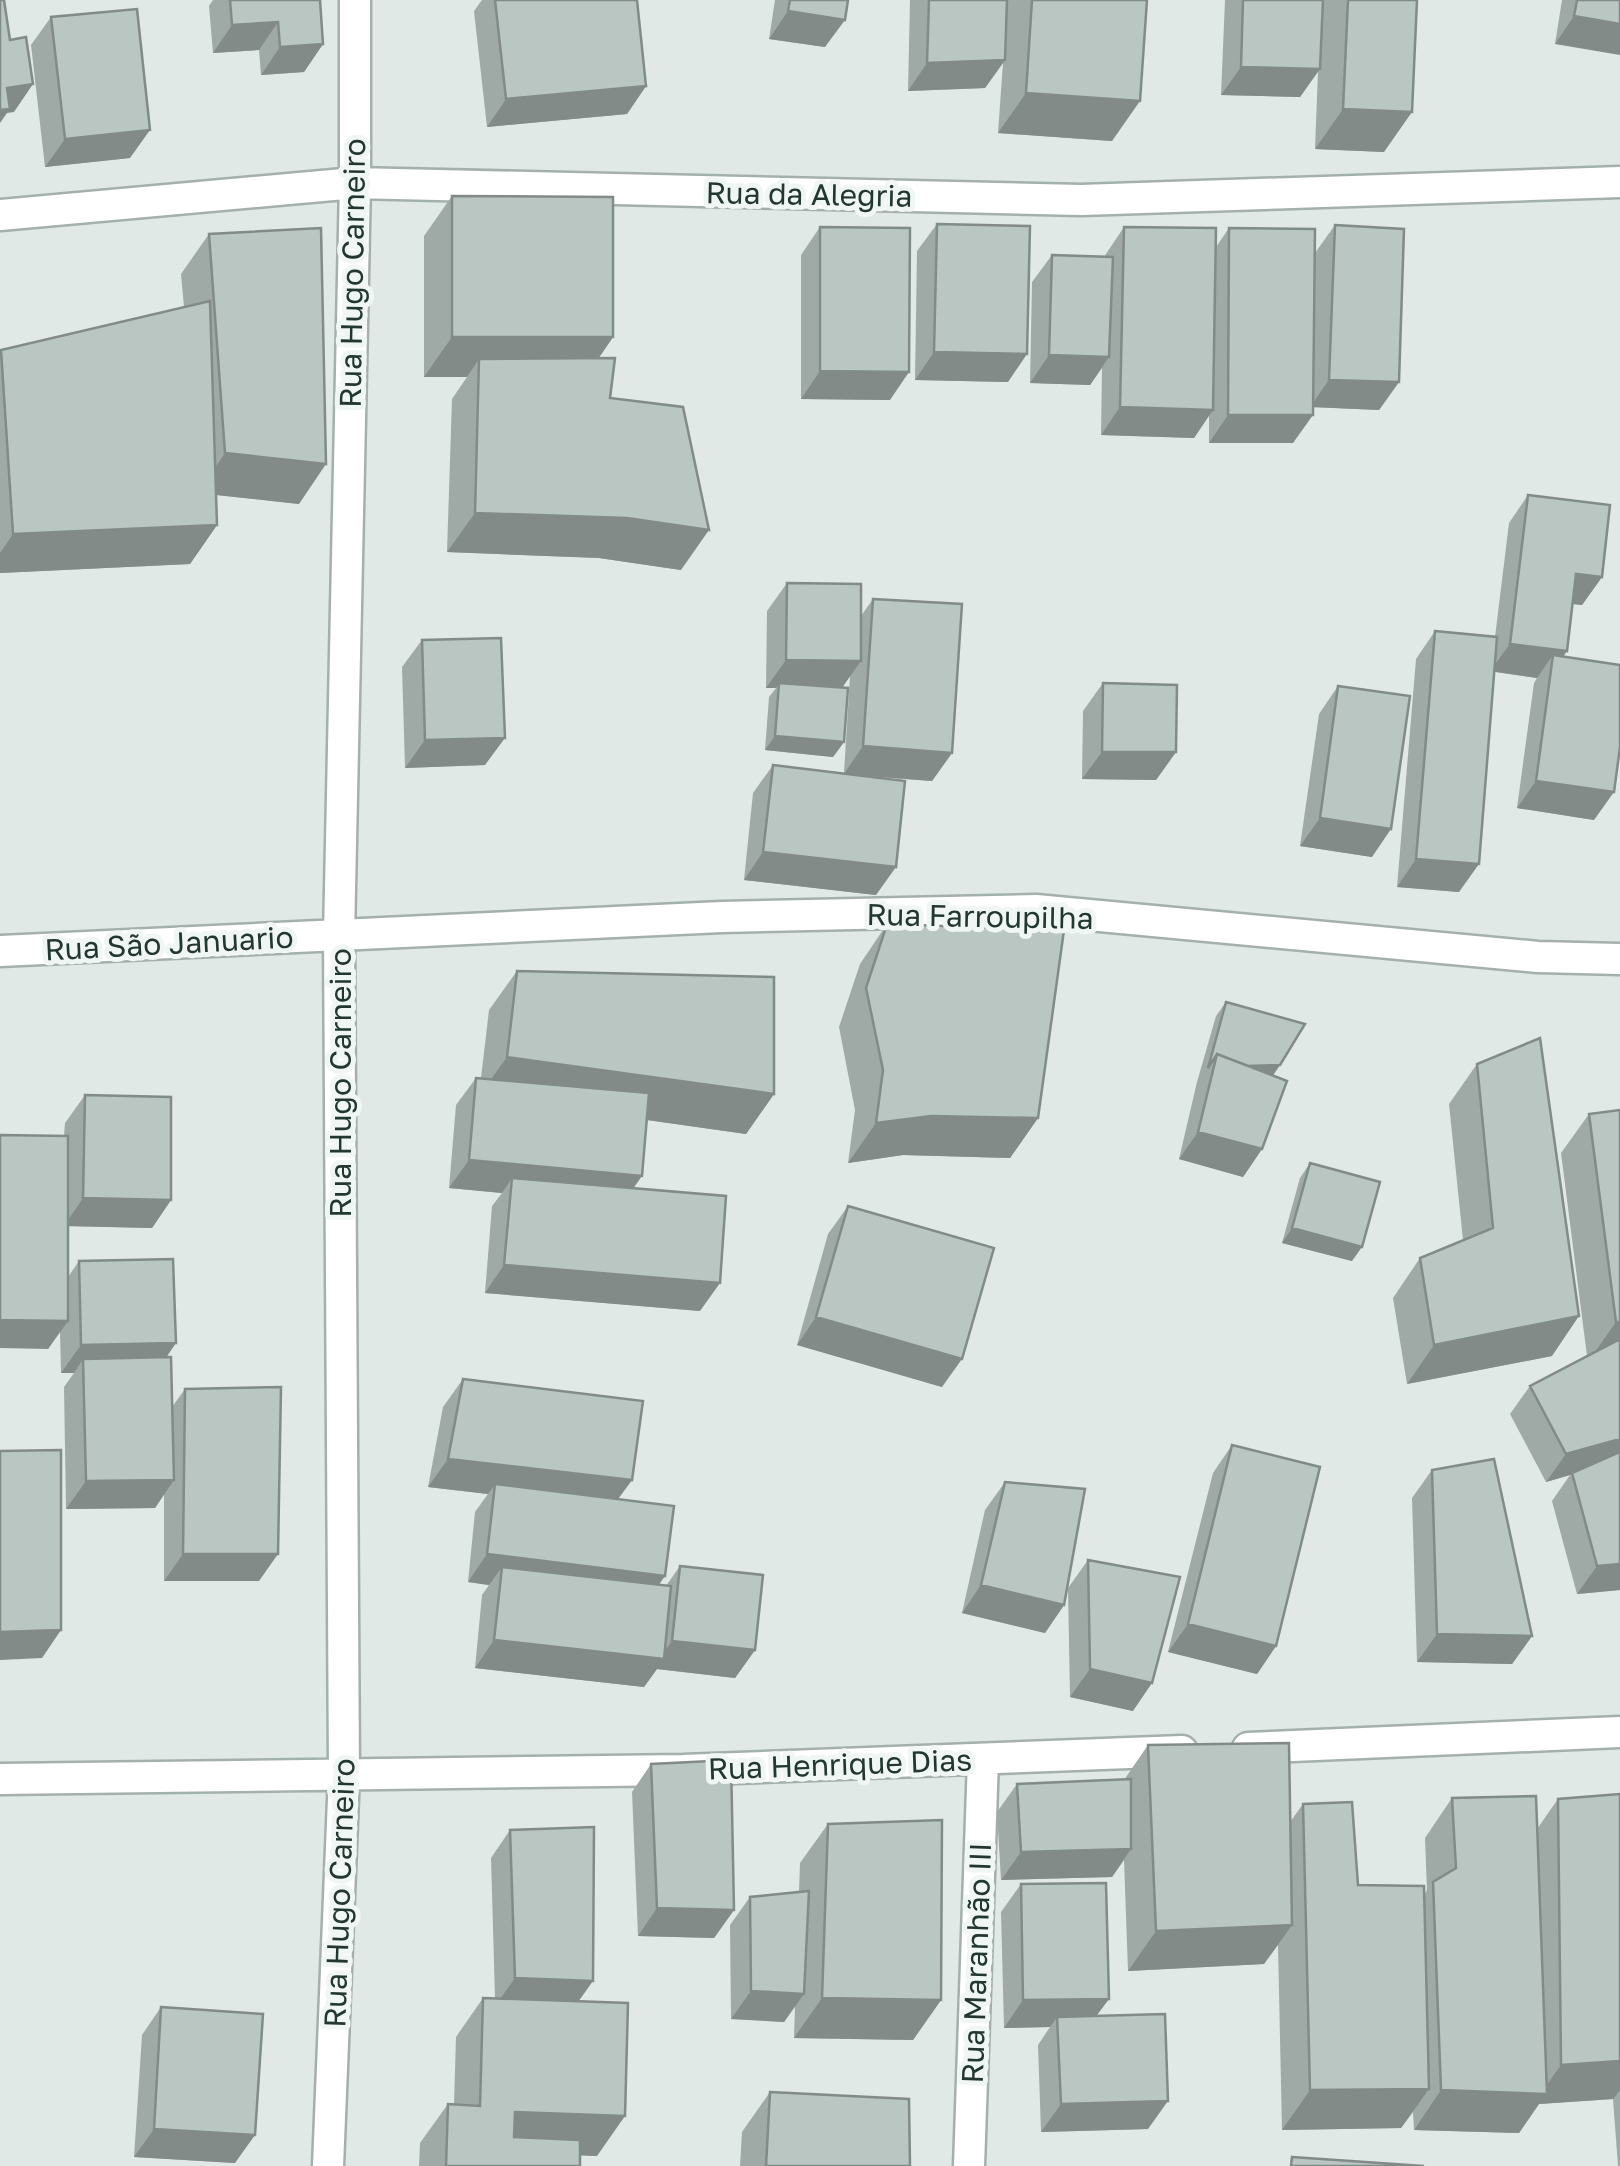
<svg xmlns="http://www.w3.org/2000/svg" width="1620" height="2166" font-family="'Golos Text',sans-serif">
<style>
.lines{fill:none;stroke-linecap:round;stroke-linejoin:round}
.minor-casing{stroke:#a4b0ab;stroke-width:35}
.minor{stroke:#fff;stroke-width:30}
.wall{fill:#9faaa6}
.shaded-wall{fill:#828b87}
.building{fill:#b9c6c1;stroke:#828b87;stroke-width:2.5}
.labels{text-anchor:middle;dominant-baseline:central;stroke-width:10;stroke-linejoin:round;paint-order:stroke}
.street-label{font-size:30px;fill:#233731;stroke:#f0f6f3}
</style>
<rect width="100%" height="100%" fill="#e0e9e5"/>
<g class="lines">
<g class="minor-casing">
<path id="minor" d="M0,215L355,183L1081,200L1620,182
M0,951L722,917L1036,910L1538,957L1620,959
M1248,1748L1620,1732
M0,1779L683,1770L1182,1751
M328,2166L344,1774L339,936L355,183V0
M969,2166L983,1759"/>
</g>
<use href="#minor" class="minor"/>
</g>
<path class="wall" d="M213,0H320L323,44L304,72L261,75L259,50L213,53L209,6Z
M482,0H495L646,86L627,114L487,127L474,11Z
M775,0H848L825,47L769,39Z
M910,0H1147L1112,141L998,133L1003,63L985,88L908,91Z
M1225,0H1417L1384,152L1315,149L1318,71L1300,97L1221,95Z
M1562,0H1620L1555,44Z
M51,17L130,158L45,167L31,45Z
M452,196L613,337L599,358L610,398L681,570L599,558L447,552L452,399L467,377H424V236Z
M937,224L1008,382L915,380L917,251Z
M1335,225L1399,382L1379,410L1313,407L1293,443H1209V415L1194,438L1101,435L1102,368L1090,385L1030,383L1032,282L1052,255L1104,257L1124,227L1216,247L1229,228L1314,287L1315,253Z
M820,227L890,400L801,399V255Z
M209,234L299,504L216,495L217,525L190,564L0,573V351L1,350L184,307L181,274Z
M1528,495L1602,577L1582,605L1572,604L1567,651L1563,656L1594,820L1517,808L1534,683L1537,678L1495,672L1459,892L1397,887L1416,659L1435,631L1495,637L1509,523Z
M787,583L861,616L873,599L952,753L932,781L862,776L876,895L744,880L753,793L773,765L844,773L850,676L842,688L844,742L833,757L765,750L769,697L776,688H766L767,611Z
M422,640L485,765L405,768L402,667Z
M1103,683L1176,752L1156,780L1082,779L1083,711Z
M1338,686L1372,857L1300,846L1319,714Z
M887,924L1038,1118L1010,1158L903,1155L848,1163L855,1110L839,1027L860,964Z
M517,971L774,1094L746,1134L647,1120L633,1188L700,1311L485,1293L492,1206L502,1193L449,1188L456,1105L476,1078H481L489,1010Z
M1226,1002L1273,1076L1262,1149L1243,1177L1179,1159L1197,1082L1216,1016Z
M1477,1064L1552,1356L1407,1384L1393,1298L1420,1258L1463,1240L1449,1104Z
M85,1095L171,1200L152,1228L68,1226V1277L79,1261L166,1358L172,1407L185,1389L259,1581H164V1494L155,1508L66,1509L64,1387L74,1373H61L60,1331L48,1349L65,1123Z
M1620,1110V1590L1577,1594L1552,1501L1570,1475L1546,1482L1510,1414L1530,1386L1587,1356L1561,1153L1589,1114Z
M1310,1163L1352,1261L1282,1243L1300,1178Z
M848,1206L942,1387L797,1345L828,1234Z
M463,1379L632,1480L618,1499L659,1585L666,1586L680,1566L755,1650L735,1678L657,1669L644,1687L475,1668L482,1595L489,1585L468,1582L475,1512L488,1494L428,1487L443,1407Z
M1232,1445L1276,1646L1257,1674L1168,1652L1213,1473Z
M1432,1470L1532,1636L1512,1664L1417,1662L1412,1498Z
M1005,1482L1064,1605L1045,1633L962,1613L985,1510Z
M1088,1560L1133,1711L1070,1697L1068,1588Z
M1148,1745L1290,1822L1303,1804L1358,1885L1425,1894L1427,1890L1425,1838L1452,1798L1537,1829L1558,1799L1620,1794V2166H1618L1613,2099L1539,2104L1519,2133L1414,2130L1413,2112L1401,2128L1282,2130L1278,1945L1264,1964L1128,1971L1124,1860L1112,1877L1001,1880L997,1812L1017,1784L1124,1780Z
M651,1764L734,1910L714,1938L638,1936L632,1792Z
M828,1824L941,2000L913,2040L794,2038L795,2006L784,2022L731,2019L730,1925L750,1897L799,1892L800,1863Z
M510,1830L579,2001L597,2156L580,2155V2166H419L420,2143L448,2104H454L456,2037L483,1998H495L491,1858Z
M1021,1884L1097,2016L1148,2129L1041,2132L1038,2045L1050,2027L1004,2028L1001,1912Z
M161,2007L235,2163L134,2157L142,2035Z
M770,2092L910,2166H740L742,2132Z"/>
<path class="shaded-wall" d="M788,11L845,20L825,47L769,39Z
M1574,16L1620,24V55L1555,44Z
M278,22L259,50L213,53L232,25Z
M323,44L304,72L261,75L280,47Z
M1005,60L985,88L908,91L927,63Z
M1241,67L1320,69L1300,97L1221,95Z
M33,84L14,112L7,113L0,123V98L7,88Z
M646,86L627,114L487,127L506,99Z
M1026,93L1140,101L1112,141L998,133Z
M1343,109L1412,112L1384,152L1315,149Z
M150,130L130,158L45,167L65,139Z
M452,337H613L586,376L479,359L467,377H424Z
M934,352L1027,354L1008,382L915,380Z
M1049,355L1109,357L1090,385L1030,383Z
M820,371L909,372L890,400L801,399Z
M1329,380L1399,382L1379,410L1310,407Z
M1120,407L1213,410L1194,438L1101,435Z
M1228,415H1313L1293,443H1209Z
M225,453L326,464L299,504L198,493Z
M475,513L627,518L709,530L681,570L599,558L447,552Z
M217,525L190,564L0,573V553L13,534Z
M1576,574L1602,577L1582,605L1556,602Z
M1510,644L1567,651L1551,674L1553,655L1537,678L1490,671Z
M786,660L861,661L841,689L779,683L776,688H766Z
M775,736L844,742L833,757L765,750Z
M505,738L485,765L405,768L425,740Z
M863,746L952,753L932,781L844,774Z
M1102,752H1176L1156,780L1082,779Z
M1536,781L1614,792L1594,820L1517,808Z
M1320,818L1391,829L1372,857L1300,846Z
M763,852L896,867L876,895L744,880Z
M1416,859L1479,864L1459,892L1397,887Z
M507,1057L774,1094L746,1134L479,1096Z
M1280,1065L1270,1080L1214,1067Z
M931,1116L1038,1118L1010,1158L903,1155L848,1163L876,1123Z
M1198,1132L1262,1149L1243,1177L1179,1159Z
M469,1160L642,1176L623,1203L512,1178L502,1193L449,1188Z
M83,1198L171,1200L152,1228L64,1226Z
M1292,1228L1362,1247L1352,1261L1282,1243Z
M504,1265L720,1283L700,1311L485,1293Z
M1579,1316L1552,1356L1407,1384L1434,1345Z
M816,1317L962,1359L942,1387L797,1345Z
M0,1320L68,1321L48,1349L0,1348Z
M1616,1322H1620V1358L1588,1362Z
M176,1343L157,1371L83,1359L74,1373H61L81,1345Z
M1620,1439V1462L1572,1473L1570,1475L1546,1482L1566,1454Z
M448,1459L632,1480L612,1507L495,1484L488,1494L428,1487Z
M174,1480L155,1508L66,1509L86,1481Z
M183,1554H278L259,1581H164Z
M487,1554L665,1576L646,1603L502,1567L489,1585L468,1582Z
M1620,1564V1590L1577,1594L1597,1566Z
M981,1585L1064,1605L1045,1633L962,1613Z
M1188,1624L1276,1646L1257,1674L1168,1652Z
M61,1630L42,1658L0,1660V1632Z
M1437,1634L1532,1636L1512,1664L1417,1662Z
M494,1640L659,1659L672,1641L755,1650L735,1678L657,1669L644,1687L475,1668Z
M1090,1669L1152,1683L1133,1711L1070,1697Z
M1131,1849L1112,1877L1001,1880L1021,1852Z
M657,1908L734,1910L714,1938L638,1936Z
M1292,1925L1264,1964L1128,1971L1156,1931Z
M515,1978L593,1981L573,2009L495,2006Z
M751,1991L804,1994L784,2022L731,2019Z
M822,1998L941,2000L913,2040L794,2038Z
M1109,1999L1089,2026L1057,2017L1050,2027L1004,2028L1023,2000Z
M1620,2061V2090L1613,2099L1539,2104L1519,2133L1414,2130L1441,2090L1541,2093L1561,2065Z
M1429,2089L1401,2128L1282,2130L1310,2090Z
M1168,2101L1148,2129L1041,2132L1061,2104Z
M515,2112L625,2116L597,2156L487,2152Z
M154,2129L255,2135L235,2163L134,2157Z"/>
<path class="building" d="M0,0H4L10,40L26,37L33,84L7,88L10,109L0,110Z
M230,0H320L323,44L280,47L278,22L232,25Z
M495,0H637L646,86L506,99Z
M790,0H848L845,20L788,11Z
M929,0H1007L1005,60L927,63Z
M1032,0H1147L1140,101L1026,93Z
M1243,0H1323L1320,69L1241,67Z
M1348,0H1417L1412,112L1343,109Z
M1577,0H1620V24L1574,16Z
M137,9L150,130L65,139L51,17Z
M452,196L613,197V337H452Z
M937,224L1030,226L1027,354L934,352Z
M1335,225L1404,229L1399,382L1329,380Z
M820,227L910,228L909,372L820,371Z
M1124,227L1216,228L1213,410L1120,407Z
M321,228L326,464L225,453L209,234Z
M1229,228L1315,229L1313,415H1228Z
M1052,255L1113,257L1109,357L1049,355Z
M210,301L217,525L13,534L1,350Z
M615,358L610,398L683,407L709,530L627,518L475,513L479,359Z
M1528,495L1610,505L1602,577L1576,574L1567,651L1510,644Z
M787,583L861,584V661L786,660Z
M873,599L962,604L952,753L863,746Z
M1435,631L1497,637L1479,864L1416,859Z
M501,638L505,738L425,740L422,640Z
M1553,655L1620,665V747L1614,792L1536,781Z
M779,683L848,688L844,742L775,736Z
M1103,683L1177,685L1176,752H1102Z
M1338,686L1410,696L1391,829L1320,818Z
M773,765L905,781L896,867L763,852Z
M887,924L1064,930L1038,1118L931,1116L876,1123L883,1070L866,988Z
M517,971L774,977V1094L507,1057Z
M1226,1002L1305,1024L1280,1065L1248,1066L1217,1054L1208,1068Z
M1540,1038L1579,1316L1434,1345L1420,1258L1493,1228L1477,1064Z
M1217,1054L1287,1081L1262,1149L1198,1132Z
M476,1078L649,1093L642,1176L469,1160Z
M85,1095L171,1097V1200L83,1198Z
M1620,1110V1322H1616L1589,1114Z
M0,1135L68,1136V1321L0,1320Z
M1310,1163L1380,1182L1362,1247L1292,1228Z
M512,1178L726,1196L720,1283L504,1265Z
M848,1206L994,1248L962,1359L816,1317Z
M173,1259L176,1343L81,1345L79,1261Z
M1620,1339V1439L1566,1454L1530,1386Z
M171,1357L174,1480L86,1481L83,1359Z
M463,1379L643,1401L632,1480L448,1459Z
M281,1387L278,1554H183L185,1389Z
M1232,1445L1320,1467L1276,1646L1188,1624Z
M61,1450V1630L0,1632V1451Z
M1620,1452V1564L1597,1566L1572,1473Z
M1494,1459L1532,1636L1437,1634L1432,1470Z
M1005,1482L1085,1489L1064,1605L981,1585Z
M495,1484L674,1506L665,1576L487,1554Z
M1088,1560L1180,1577L1152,1683L1090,1669Z
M680,1566L763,1575L755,1650L672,1641Z
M502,1567L671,1586L664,1659L494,1640Z
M1289,1743L1292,1925L1156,1931L1148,1745Z
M731,1760L734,1910L657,1908L651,1764Z
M1131,1779V1849L1021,1852L1017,1784Z
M1620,1794V2061L1561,2065L1558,1799Z
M1536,1796L1547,2094L1441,2090L1433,1882L1456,1868L1452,1798Z
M1352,1802L1358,1885L1424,1886L1429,2089L1310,2090L1303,1804Z
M942,1820L941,2000L822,1998L828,1824Z
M594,1827L593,1981L515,1978L510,1830Z
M1106,1883L1109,1999L1023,2000L1021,1884Z
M809,1891L804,1994L751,1991L750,1897Z
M483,1998L628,2003L625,2116L515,2112L514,2137L580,2140V2166H446L448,2104L480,2106Z
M161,2007L263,2014L255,2135L154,2129Z
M1165,2014L1168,2101L1061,2104L1057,2017Z
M770,2092L909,2099L910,2166H766Z
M1292,2157L1424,2166H1291Z"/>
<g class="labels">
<g class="street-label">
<text transform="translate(809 194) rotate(1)">Rua da Alegria</text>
<text transform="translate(352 273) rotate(-89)">Rua Hugo Carneiro</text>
<text transform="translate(980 916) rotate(1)">Rua Farroupilha</text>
<text transform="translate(169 943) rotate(-3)">Rua São Januario</text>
<text transform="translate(340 1083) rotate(-90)">Rua Hugo Carneiro</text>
<text transform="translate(840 1764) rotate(-2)">Rua Henrique Dias</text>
<text transform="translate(339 1893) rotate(-88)">Rua Hugo Carneiro</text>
<text transform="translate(976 1963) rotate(-88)">Rua Maranhão III</text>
</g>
</g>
</svg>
